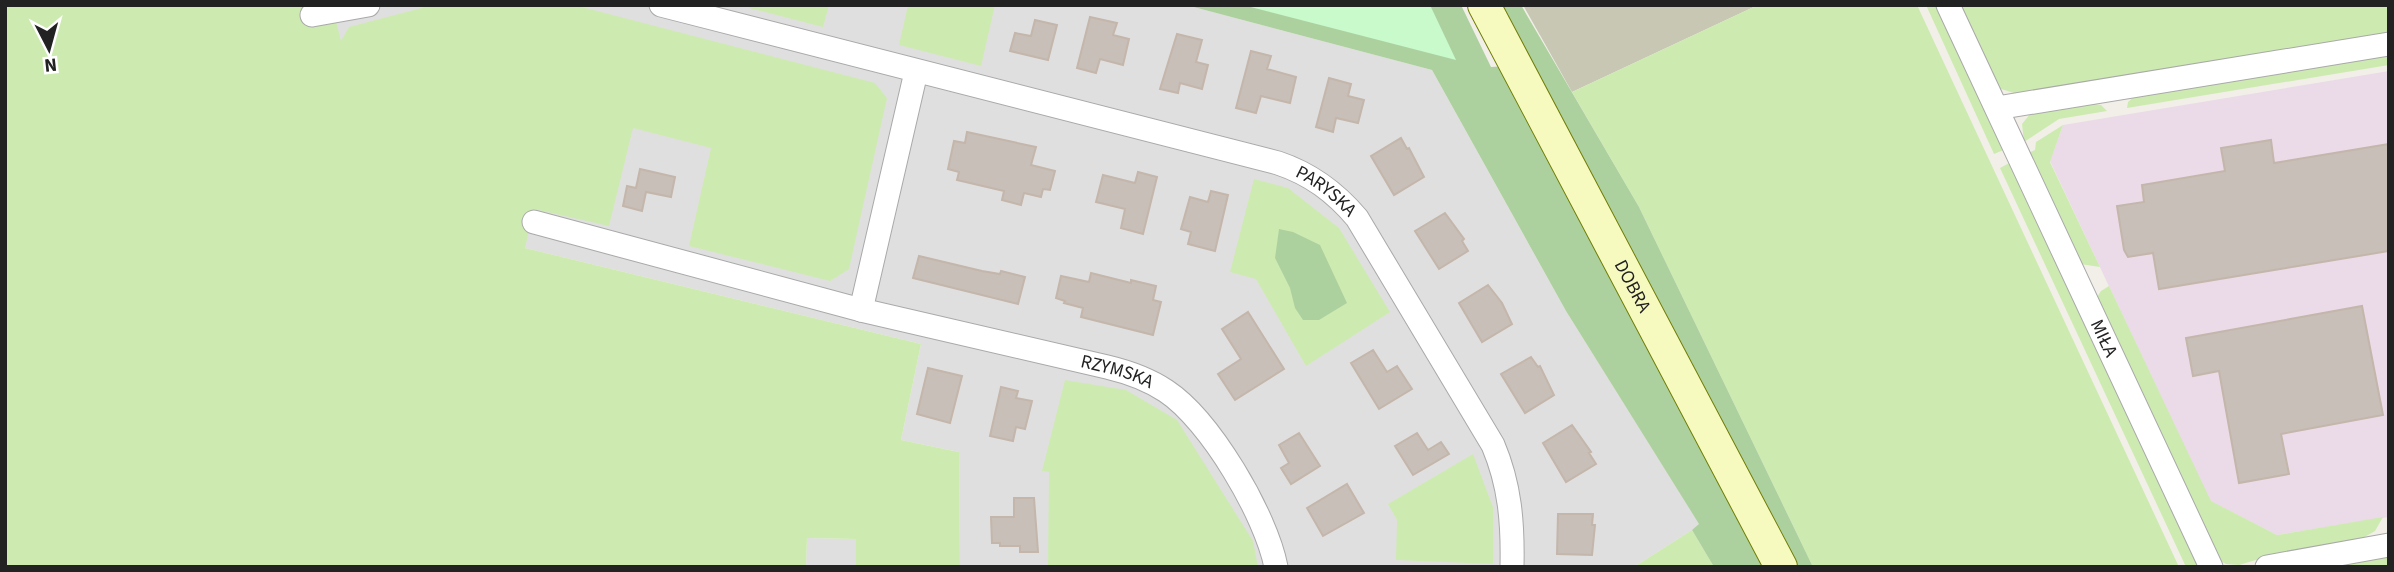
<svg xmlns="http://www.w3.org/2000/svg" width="2394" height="572" font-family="'Source Sans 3',sans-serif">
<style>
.residential{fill:#e0dfdf}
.industrial{fill:#ebdbe8}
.construction{fill:#c7c7b4}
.grass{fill:#cdebb0}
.forest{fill:#add19e}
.park{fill:#c8facc}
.building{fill:#c7bfb8;stroke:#c4b6ab;stroke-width:2}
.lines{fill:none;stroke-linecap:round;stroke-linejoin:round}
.street-casing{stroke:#a9a9a9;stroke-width:25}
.secondary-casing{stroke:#707d05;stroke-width:34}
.street{stroke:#fff;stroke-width:23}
.secondary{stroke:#f7fabf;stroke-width:32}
.labels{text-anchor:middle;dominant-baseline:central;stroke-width:5;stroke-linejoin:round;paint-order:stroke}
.street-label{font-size:19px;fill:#222;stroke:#fff}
</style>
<rect width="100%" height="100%" fill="#f2efe9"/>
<path class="residential" d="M332,5H1186L1432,70L1566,311L1700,525L1634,567H960L959,452L901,440L921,344L525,248L360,131Z
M807,538L856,539V567H806Z"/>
<path class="industrial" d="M2389,71V517L2277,535L2210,501L2050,161L2063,125Z"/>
<path class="construction" d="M1523,5H1758L1572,92Z"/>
<path class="grass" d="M5,5H332L341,41L349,27L433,5H574L875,83L887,98L849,269L830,281L689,246L711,148L633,128L609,226L534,209L525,248L921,344L901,440L959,452L960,567H856V539L807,538L806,567H5Z
M749,5H829L823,27L749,8Z
M908,5H995L981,66L899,45Z
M1758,5H1917L2179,567H1813L1639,207L1572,92Z
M1926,5H1938L2006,149L1994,154Z
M1960,5H2389V33L2017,94L1998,88Z
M2389,56V65L2127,108L2128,102L2136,95Z
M2088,103L2101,105L2107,111L2059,119L2024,142L2022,124L2030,114Z
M2063,125L2050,162L2100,267L2080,264L2028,153L2035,150L2036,142Z
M2011,162L2197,560L2196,567H2186L2000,168Z
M1254,179L1288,188L1339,228L1390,312L1306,366L1256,279L1230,272Z
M2109,286L2211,501L2277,535L2383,517L2375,531L2361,539L2266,557L2239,565L2226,564L2219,560L2097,297L2101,291Z
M1065,380L1126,390L1177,420L1253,541L1258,567H1048L1049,472L1042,471Z
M1473,454L1493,507V564L1396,560L1397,520L1388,504Z
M1692,530L1714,567H1634Z
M2389,555V567H2324Z"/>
<path class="forest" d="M1186,5H1461L1491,67L1523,65L1492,5H1521L1639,207L1813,567H1714L1692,530L1699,524L1566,311L1432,70Z
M1279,229L1293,232L1320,245L1347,303L1319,320H1303L1295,308L1290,288L1275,258Z"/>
<path class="park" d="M1243,5H1430L1456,60Z"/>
<path class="building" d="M1090,17L1117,23L1113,35L1129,39L1123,65L1100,59L1096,73L1077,68Z
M1035,20L1057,25L1048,60L1010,51L1015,33L1031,36Z
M1177,34L1202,40L1196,62L1208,65L1202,89L1180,83L1178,93L1160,89Z
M1251,51L1271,56L1267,69L1296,77L1290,103L1261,96L1256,113L1236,108Z
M1329,78L1351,84L1348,96L1364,100L1358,123L1336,118L1333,132L1316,127Z
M967,132L1036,147L1031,165L1055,171L1050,190L1043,189L1041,197L1024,193L1021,205L1002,200L1004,191L957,180L959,172L948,169L954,141L965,143Z
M1401,138L1407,149L1409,148L1424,177L1394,195L1371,156Z
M2271,140L2274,163L2389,144V251L2159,289L2153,253L2128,257L2124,250L2117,206L2144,202L2142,185L2225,171L2221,148Z
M640,169L675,177L671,197L646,192L642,211L623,206L627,186L636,188Z
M1138,172L1157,177L1143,234L1121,228L1125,209L1096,202L1103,175L1135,183Z
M1211,191L1228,195L1215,251L1188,244L1191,232L1181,229L1190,197L1208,202Z
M1445,213L1464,239L1462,241L1468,251L1439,269L1415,231Z
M919,256L982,271L1000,274L1001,271L1025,277L1018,304L913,278Z
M1091,273L1131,283V280L1156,286L1153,300L1161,302L1153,335L1081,317L1083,308L1064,303L1065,301L1056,298L1061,276L1089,282Z
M1488,285L1502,303L1512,324L1482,342L1459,303Z
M2362,306L2383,415L2281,434L2289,474L2239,483L2219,371L2193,376L2186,338Z
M1248,312L1284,369L1235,400L1218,374L1241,359L1222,329Z
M1373,350L1387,372L1397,366L1412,389L1379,409L1351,363Z
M1531,357L1538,367L1540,366L1554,395L1525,413L1501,374Z
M928,368L962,376L950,423L917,414Z
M1001,387L1018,391L1016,398L1032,401L1025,429L1016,427L1013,441L990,436Z
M1572,425L1591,452L1589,453L1596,464L1566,482L1543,443Z
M1299,433L1320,466L1291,484L1281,468L1289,463L1279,445Z
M1417,433L1428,450L1441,442L1449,454L1413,475L1395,446Z
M1347,484L1364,513L1323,536L1307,508Z
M1014,498H1034L1038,552H1020V546H1000V543H992L991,517H1014Z
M1558,514H1593L1592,525H1595L1592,555L1557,554Z"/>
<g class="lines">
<g class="street-casing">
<g id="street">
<path id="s1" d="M661,5L1278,163C1311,174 1335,192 1357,218L1493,445C1510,485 1513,523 1512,567"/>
<path id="s2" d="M1948,5L2211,567"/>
<path d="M312,15L368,5"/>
<path d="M1997,108L2389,44"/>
<path id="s3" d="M534,222L861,310L1107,367C1128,372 1148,379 1166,391C1210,420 1266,515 1276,567"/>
<path d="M861,310L916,72"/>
<path d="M2267,567L2389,545"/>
</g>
</g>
<g class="secondary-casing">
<g id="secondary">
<path id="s4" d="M1484,5L1781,567"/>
</g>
</g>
<use href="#street" class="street"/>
<use href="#secondary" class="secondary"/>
</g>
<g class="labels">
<g class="street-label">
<text stroke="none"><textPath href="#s1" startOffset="693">PARYSKA</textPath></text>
<text stroke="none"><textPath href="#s4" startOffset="318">DOBRA</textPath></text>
<text stroke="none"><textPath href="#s2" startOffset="368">MIŁA</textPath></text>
<text stroke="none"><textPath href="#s3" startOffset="602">RZYMSKA</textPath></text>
</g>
</g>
<rect width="2394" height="572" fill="none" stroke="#222222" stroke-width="14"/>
<g transform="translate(49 49) rotate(174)" stroke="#ffffff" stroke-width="5" paint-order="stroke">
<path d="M0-5L12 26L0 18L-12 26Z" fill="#222222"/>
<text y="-10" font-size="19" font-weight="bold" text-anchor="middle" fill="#222222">N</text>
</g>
</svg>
